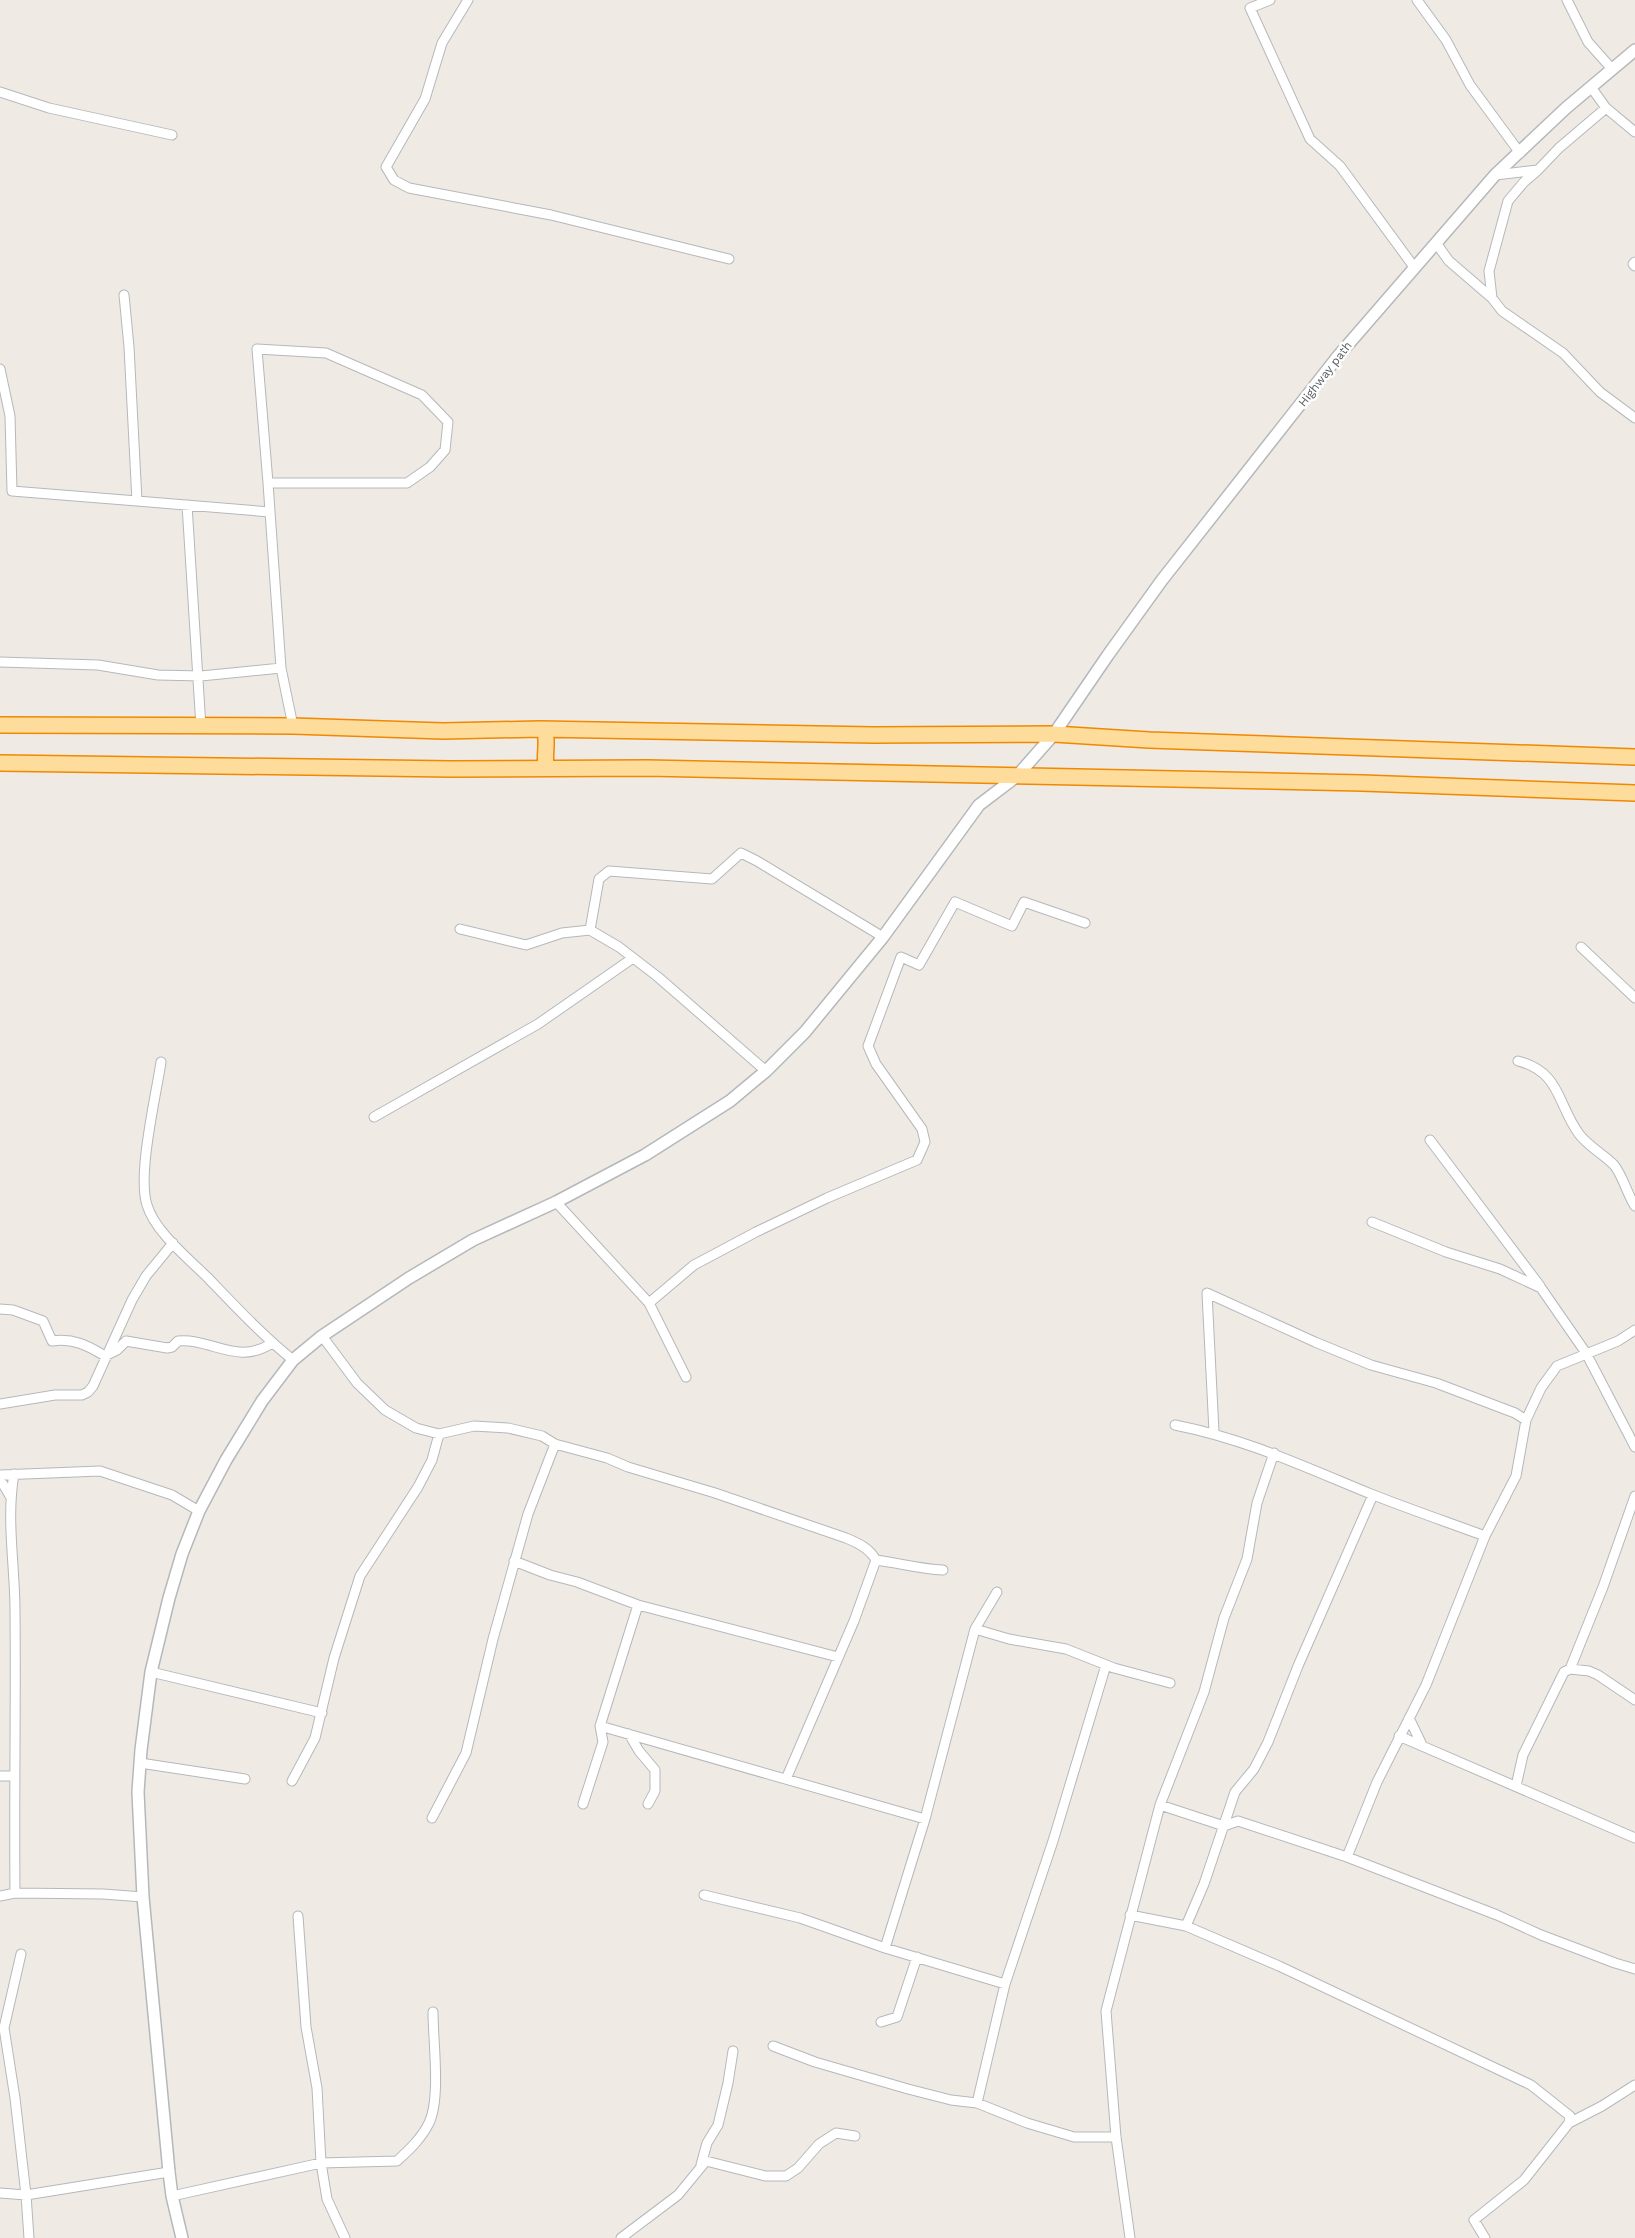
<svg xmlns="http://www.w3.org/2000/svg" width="1635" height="2238" font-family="'Work Sans',sans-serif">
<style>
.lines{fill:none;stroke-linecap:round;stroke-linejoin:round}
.minor-casing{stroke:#b5b8bb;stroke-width:11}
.tertiary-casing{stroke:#b5b8bb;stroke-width:14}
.trunk-casing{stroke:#f18802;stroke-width:18}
.minor{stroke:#fff;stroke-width:9}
.tertiary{stroke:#fff;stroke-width:11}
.trunk{stroke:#fddc9c;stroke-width:15}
.labels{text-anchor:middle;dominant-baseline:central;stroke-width:5;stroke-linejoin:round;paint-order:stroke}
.street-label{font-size:12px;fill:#5c6165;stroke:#fff}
</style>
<rect width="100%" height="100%" fill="#efebe4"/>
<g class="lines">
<g class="minor-casing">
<path id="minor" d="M468,0L442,43L425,99L386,167L394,180L409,188L551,215L729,259
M1270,0L1250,8L1310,139L1340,166L1414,267
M1417,0L1446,40L1470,85L1520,153
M1567,0L1588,42L1612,69
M1591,87L1606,108L1635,132
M0,92L49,108L172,135
M1495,175L1538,170L1559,148L1606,108
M1436,243L1449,261L1492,298L1502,311L1563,353L1600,392L1635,418
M1635,262L1633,264L1635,266
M124,295L129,347L137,501L270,512
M1492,298L1489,271L1508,201L1524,182L1538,170
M0,369L10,416L12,491L137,501
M268,483L257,349L326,353L422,395L448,422L445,450L430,467L407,483H268L281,668
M187,505L201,727
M0,662L98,665L158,675L201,676L281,668L293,726
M460,929L526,945L562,933L590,930L619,947L658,977L766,1071
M590,930L599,879L609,871L712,879L741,853L757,861L883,937
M1581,947L1635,998
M1518,1061C1561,1072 1557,1104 1579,1134C1588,1146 1603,1154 1614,1165C1623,1176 1627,1194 1635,1206
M161,1062C156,1096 137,1175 147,1205C155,1232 189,1259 208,1278C235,1306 262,1335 293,1360
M374,1117L538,1024L633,958
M1430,1140L1540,1286
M556,1202L649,1303L686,1377
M1372,1222L1446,1252L1500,1269L1541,1288L1586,1353L1635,1447
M649,1303L694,1265L756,1232L827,1198L917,1160L925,1142L922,1129L876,1064L868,1046L901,957L919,965L955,902L1012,926L1024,902L1085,923
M0,1309L13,1310L43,1321L52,1341C73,1338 87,1345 105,1356L117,1350L126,1341L167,1348L172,1347L178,1341C211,1338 238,1366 272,1343
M322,1336L357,1383L385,1410L416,1428L439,1434L474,1426L508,1428L542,1436L555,1444L607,1458L628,1467L715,1493L846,1538C858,1543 869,1548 876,1560L854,1621L786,1779
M0,1404L55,1395H82L88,1392L93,1386L132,1300L146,1276L173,1243
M1175,1425C1246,1439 1305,1467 1371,1494C1409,1509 1447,1522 1485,1536
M1214,1432L1207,1293L1315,1342L1371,1365L1436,1383L1515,1413L1526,1420
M0,1475L100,1471L172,1495L199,1511
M0,1483L3,1484L10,1496
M1635,1496L1603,1587L1570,1669L1589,1671L1598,1675L1635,1700
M876,1560C899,1563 920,1569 943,1570
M514,1561L550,1575L577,1582L638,1605L838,1657
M975,1629L997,1592
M151,1672L322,1713
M1409,1718L1422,1745
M600,1726L925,1819
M629,1734L639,1751L655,1770V1791L648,1804
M1399,1736L1635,1838
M140,1763L245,1779
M0,1776H14
M292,1781L315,1738L334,1658L360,1576L418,1487L432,1460L439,1434
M1516,1786L1523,1755L1564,1672L1570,1669
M583,1804L603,1742L600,1726L638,1605
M1160,1805L1224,1826L1238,1821L1347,1857L1497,1915L1541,1935L1615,1963L1635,1969
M432,1818L466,1753L493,1639L528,1514L555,1444
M1347,1857L1377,1782L1426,1685L1485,1536L1516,1476L1526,1420L1541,1388L1557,1366L1618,1341L1635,1330
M15,1893L103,1894L143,1897
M704,1895L800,1918L885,1948L1005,1984
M0,1896L15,1893C14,1799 16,1705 15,1611C15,1566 6,1519 14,1474
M1130,1915L1186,1926L1279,1966L1531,2085L1570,2116L1569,2123L1524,2180L1474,2220L1485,2238
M298,1916L306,2027L317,2088L321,2163L327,2199L345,2238
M1186,1926L1204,1884L1235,1792L1254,1769L1268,1742L1298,1666L1373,1495
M885,1948L925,1819L975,1629L1009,1639L1066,1649L1114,1668L1170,1683
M21,1954L4,2028L15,2098L26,2195L29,2238
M881,2022L897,2017L917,1957
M773,2046L815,2062L908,2089L951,2100L977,2103L1027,2123L1074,2137H1116
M977,2103L1005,1984L1053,1841L1106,1665
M1569,2123L1602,2106L1635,2085
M701,2165L707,2143L718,2125L728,2083L733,2051
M0,2193L26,2195L169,2172
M172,2196L321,2163L397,2161C409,2150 421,2139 429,2123C441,2098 433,2042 433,2012
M621,2238L678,2195L706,2161L765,2176H786L798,2168L819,2144L836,2133L855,2136
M1130,2238L1116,2137L1106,2011L1160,1805L1204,1692L1224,1618L1247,1559L1257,1503L1274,1453"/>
</g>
<g class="tertiary-casing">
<path id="tertiary" d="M182,2238L172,2196L169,2172L143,1897L138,1792L141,1750L151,1672L169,1598L182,1554L199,1511L226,1460L262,1401L293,1360L322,1336L409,1278L473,1240L556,1202L645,1155L730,1101L766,1071L805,1032L883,937L979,805L1017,776L1054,734L1108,655L1162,580L1339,355L1495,175L1566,108L1635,50"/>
</g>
<g class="trunk-casing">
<path id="trunk" d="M0,725L293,726L443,731L540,729L873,735L1054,734L1149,740L1635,757
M540,729L545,730C548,743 544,755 546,768
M0,763L452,769L648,768L1362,783L1635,793"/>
</g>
<use href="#minor" class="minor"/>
<use href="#tertiary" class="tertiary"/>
<use href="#trunk" class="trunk"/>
</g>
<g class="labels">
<g class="street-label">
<text transform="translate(1325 374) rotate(-52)">Highway path</text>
</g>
</g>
</svg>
